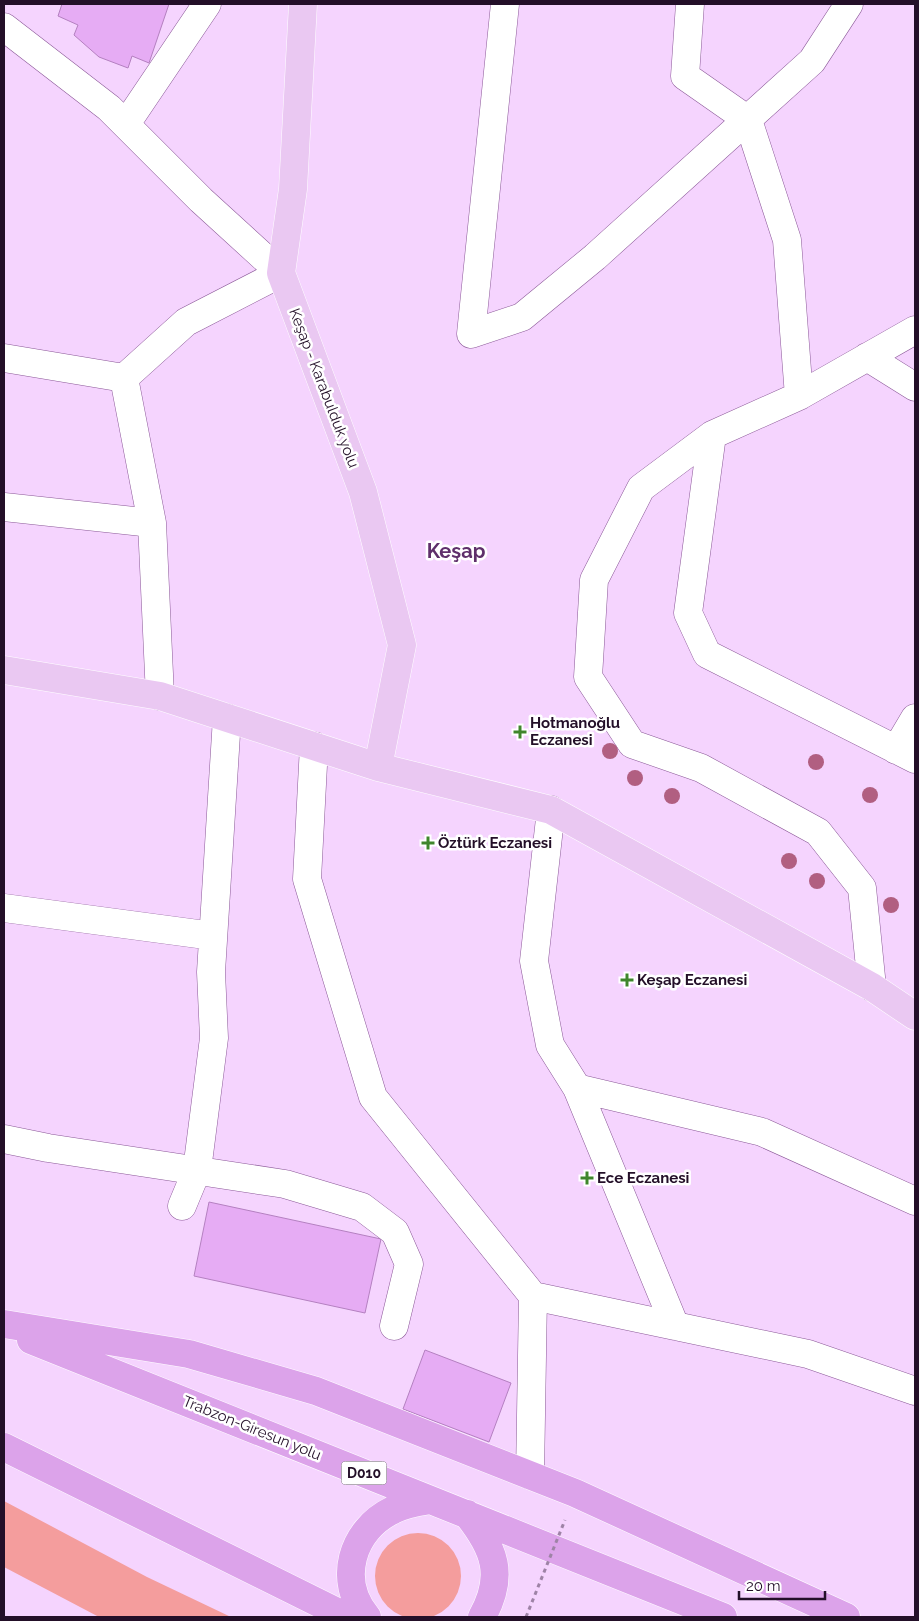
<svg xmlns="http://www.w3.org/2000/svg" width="919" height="1621" font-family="Raleway,sans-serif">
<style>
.green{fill:#f49d9d}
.building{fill:#e6acf4;stroke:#b480c0}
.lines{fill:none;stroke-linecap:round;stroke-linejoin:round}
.minor-casing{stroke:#8b5998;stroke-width:29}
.major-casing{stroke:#fff;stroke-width:29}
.highway-casing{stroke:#fff;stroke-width:29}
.minor{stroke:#fff;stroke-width:28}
.major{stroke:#eac8f2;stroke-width:28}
.highway{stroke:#dca3ea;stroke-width:28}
.path-bridge{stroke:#9e83a6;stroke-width:3;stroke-dasharray:4 4;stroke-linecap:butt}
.tree{fill:#b15f81}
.poi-dot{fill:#3f862c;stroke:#fff;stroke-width:2}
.labels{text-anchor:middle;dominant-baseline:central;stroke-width:5;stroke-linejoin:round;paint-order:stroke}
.shield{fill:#fff;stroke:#655768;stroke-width:1}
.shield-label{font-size:14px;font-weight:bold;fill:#230f28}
.street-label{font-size:15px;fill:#230f28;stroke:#fff}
.poi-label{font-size:15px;font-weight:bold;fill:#230f28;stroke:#fff;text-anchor:start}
.district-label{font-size:20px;font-weight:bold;fill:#5f2f6b;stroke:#fff}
</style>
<rect width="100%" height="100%" fill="#f5d4fe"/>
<path class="green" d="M4,1501L147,1577L231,1617H99L4,1567Z
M375 1576a43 43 0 1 1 86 0a43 43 0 1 1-86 0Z"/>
<path class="building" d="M62,4H169L149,63L132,56L128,68L99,57L74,35L78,25L58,16Z
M209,1202L381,1239L365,1313L194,1276Z
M425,1350L511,1383L489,1442L403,1409Z"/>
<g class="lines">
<g class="minor-casing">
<path id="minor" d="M505,4L471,334L522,317L595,257L812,61L849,4
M690,4L685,76L748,120L787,240L799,396
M4,27L109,108L201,200L281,273L186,322L124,378
M126,124L207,4
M867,357L915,387
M4,358L124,378
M124,378L152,523L160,696
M712,435L688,613L707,654L915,759
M4,507L152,523
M314,746L307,879L373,1097L533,1296L808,1354L915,1391
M896,750L915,718
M551,810L534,961L550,1045L577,1088L675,1326
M4,908L213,936
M872,987L862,888L818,832L701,768L632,744L588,677L594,580L641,488L712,435L799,396L915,330
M577,1088L762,1132L915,1201
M4,1139L48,1148L285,1184L362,1207L395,1232L409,1264L394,1326
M182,1206L197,1170L214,1038L211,972L227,718
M530,1475L533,1296"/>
</g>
<g class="major-casing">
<path id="major" d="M303,4L293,189L281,273L363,492L402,645L378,767
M4,670L160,696L378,767L551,810L872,987L915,1016"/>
</g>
<g class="highway-casing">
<path id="highway" d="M4,1324L189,1354L316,1391L575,1493L846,1617
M31,1340L723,1617
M4,1447L347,1617
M467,1514C495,1549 505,1576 482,1617
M367,1617C337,1581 351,1530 393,1510C404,1504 418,1502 430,1500"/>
</g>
<use href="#minor" class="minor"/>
<use href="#major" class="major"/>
<use href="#highway" class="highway"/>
<path class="path-bridge" d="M526,1617L565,1520"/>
</g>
<g class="tree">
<circle cx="610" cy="751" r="8"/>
<circle cx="816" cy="762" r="8"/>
<circle cx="635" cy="778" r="8"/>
<circle cx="870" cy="795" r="8"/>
<circle cx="672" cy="796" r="8"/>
<circle cx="789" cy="861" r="8"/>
<circle cx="817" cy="881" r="8"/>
<circle cx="891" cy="905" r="8"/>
</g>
<g class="poi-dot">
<path d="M517.5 724.5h5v5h5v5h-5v5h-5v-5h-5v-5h5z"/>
<path d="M425.5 835.5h5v5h5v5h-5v5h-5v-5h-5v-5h5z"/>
<path d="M624.5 972.5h5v5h5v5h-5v5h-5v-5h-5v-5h5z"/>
<path d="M584.5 1170.5h5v5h5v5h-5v5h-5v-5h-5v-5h5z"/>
</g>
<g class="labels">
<rect class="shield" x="341.5" y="1461.5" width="45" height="23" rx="4"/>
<g class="shield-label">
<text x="364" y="1473">D010</text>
</g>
<g class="street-label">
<text transform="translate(324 388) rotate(69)">Keşap - Karabulduk yolu</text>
<text transform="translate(252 1428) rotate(22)">Trabzon-Giresun yolu</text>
</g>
<g class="poi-label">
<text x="530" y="723">Hotmanoğlu<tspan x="530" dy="17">Eczanesi</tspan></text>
<text x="438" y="843">Öztürk Eczanesi</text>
<text x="637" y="980">Keşap Eczanesi</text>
<text x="597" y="1178">Ece Eczanesi</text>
</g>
<g class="district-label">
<text x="456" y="551">Keşap</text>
</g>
</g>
<rect width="919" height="1621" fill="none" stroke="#230f28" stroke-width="10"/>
<path d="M739 1591v8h86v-8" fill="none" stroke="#230f28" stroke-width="2.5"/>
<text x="746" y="1591" font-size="15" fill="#230f28" stroke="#ffffff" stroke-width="4" paint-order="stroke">20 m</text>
</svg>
